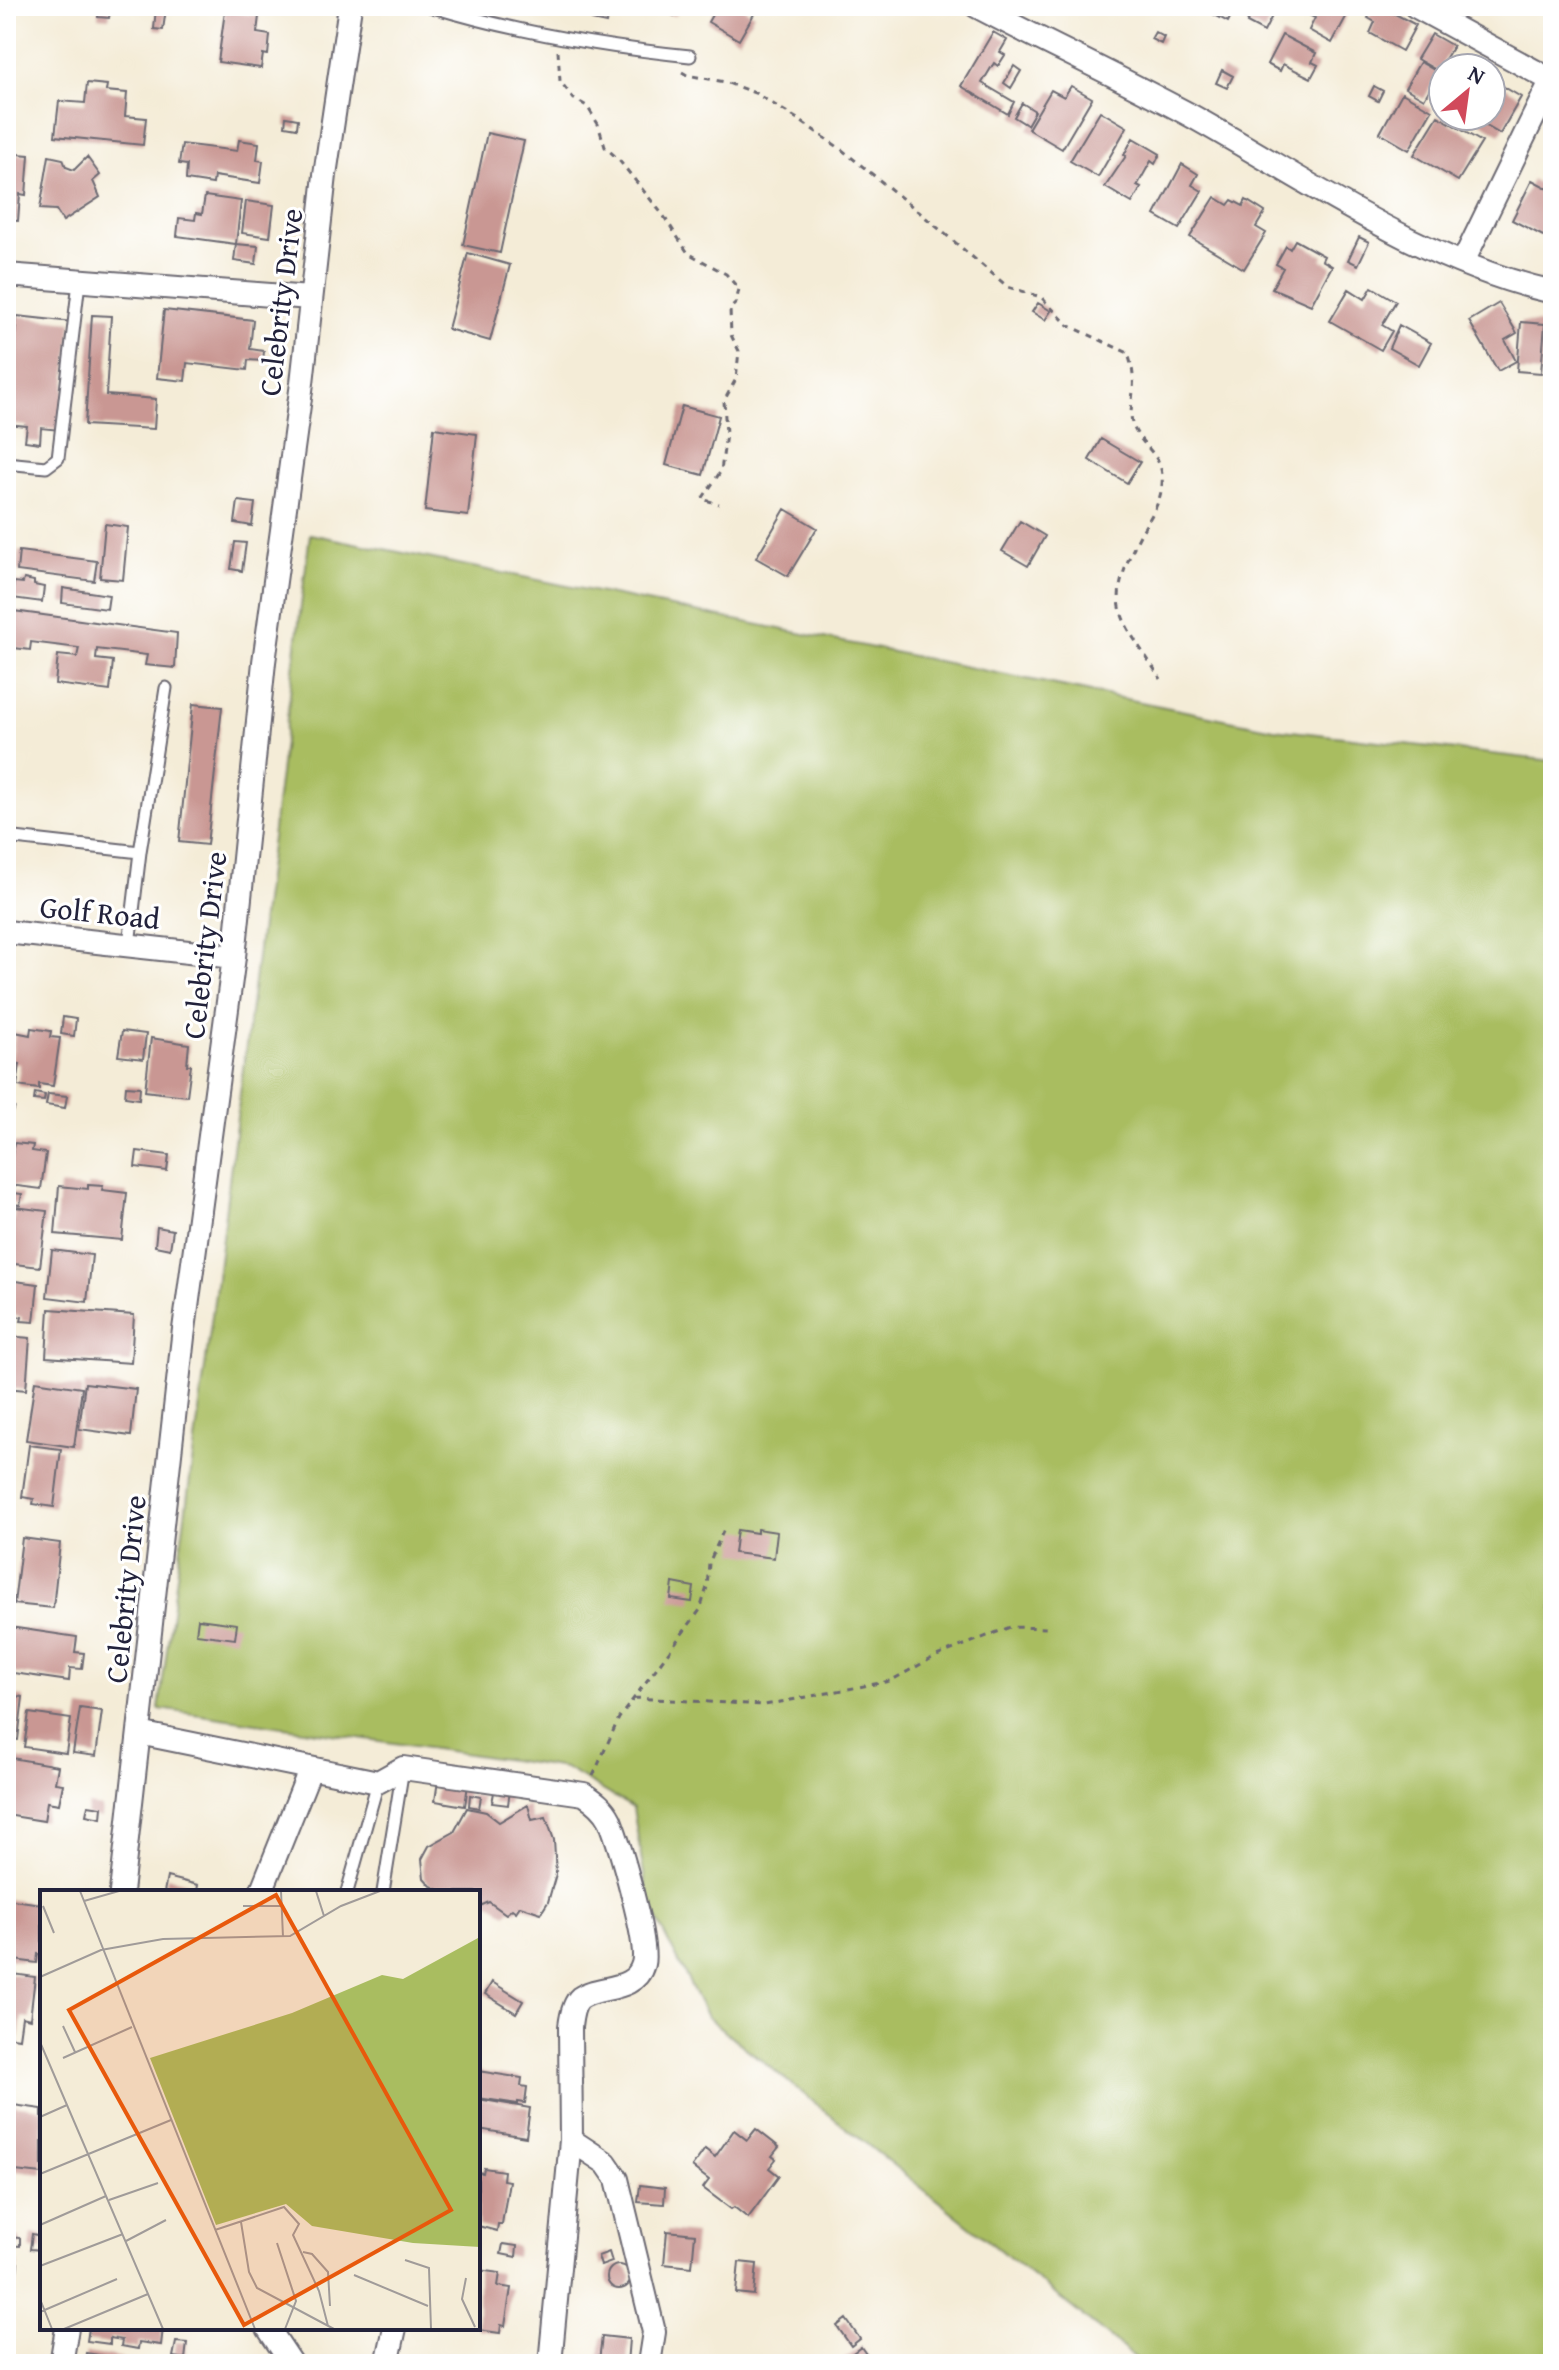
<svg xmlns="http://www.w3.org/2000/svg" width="1559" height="2370" font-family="'Gentium Book Plus',serif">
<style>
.green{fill:#a9bd60;stroke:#66704e;stroke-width:2}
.building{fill:#c99793}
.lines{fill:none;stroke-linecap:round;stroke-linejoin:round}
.lane-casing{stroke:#6c6972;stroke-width:15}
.street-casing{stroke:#6c6972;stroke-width:26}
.path{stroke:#6c6972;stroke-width:3;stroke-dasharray:6 6;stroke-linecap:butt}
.lane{stroke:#fff;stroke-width:11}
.street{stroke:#fff;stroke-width:22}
.labels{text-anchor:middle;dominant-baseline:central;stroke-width:6;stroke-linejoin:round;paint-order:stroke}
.street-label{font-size:30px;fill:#22223b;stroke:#fff}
.inset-road{fill:none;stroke:#a09b99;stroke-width:2}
.view{fill:#e8590c;fill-opacity:0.15;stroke:#e8590c;stroke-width:4}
.inset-edge{fill:none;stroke:#22223b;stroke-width:4}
</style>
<rect width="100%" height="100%" fill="#fff"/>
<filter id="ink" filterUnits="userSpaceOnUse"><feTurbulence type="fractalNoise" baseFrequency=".0125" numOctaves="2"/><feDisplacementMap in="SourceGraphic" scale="16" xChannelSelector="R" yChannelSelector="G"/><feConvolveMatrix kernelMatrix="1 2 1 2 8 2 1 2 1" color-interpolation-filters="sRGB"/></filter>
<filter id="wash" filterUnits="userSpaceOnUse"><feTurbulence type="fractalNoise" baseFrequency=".006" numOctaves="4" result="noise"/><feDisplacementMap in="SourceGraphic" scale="32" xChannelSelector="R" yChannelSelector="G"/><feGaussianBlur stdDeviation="1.8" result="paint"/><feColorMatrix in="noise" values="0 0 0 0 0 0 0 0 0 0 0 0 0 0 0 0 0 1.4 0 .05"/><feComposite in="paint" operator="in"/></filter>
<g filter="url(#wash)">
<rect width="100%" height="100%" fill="#f4ecd7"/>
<path class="green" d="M310,534L1274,729L1553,761V2364H1143L707,2017L649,1904L633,1808L565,1768L159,1709L215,1293Z"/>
<g id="blocks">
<path class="building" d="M99,6H111L109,18L98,17Z
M466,6H484L483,12L466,9Z
M595,6L609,8L606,23L592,20Z
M615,6H630L629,12L615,9Z
M633,6H678L676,16Z
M717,6H739L754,14L739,40L708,22Z
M1215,6H1277L1264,32L1247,23L1249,18L1234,10L1228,22L1211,13Z
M1314,6H1352L1332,43L1309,30L1315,18L1309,15Z
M1375,6H1380L1416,25L1402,51L1370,33L1375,22L1368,18Z
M156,8L166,9L163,30L154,29Z
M225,11L259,16L257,33L270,35L268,55L263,54L261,68L218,62Z
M993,32L1007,40L1000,52L1005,55L998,66L994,63L982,83L1014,102L1008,114L961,86Z
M1155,32L1164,37L1161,44L1151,39Z
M1432,34L1453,46L1438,71L1417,59Z
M1282,35L1316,53L1312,62L1318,65L1311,78L1283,64L1280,71L1267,64Z
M1420,62L1439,73L1424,99L1405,88Z
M1014,66L1021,71L1011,88L1004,83Z
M1222,70L1233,76L1227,88L1216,83Z
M87,83L107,85L106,91L127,93L125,116L146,118L143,145L55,136L59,101L85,103Z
M1499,84L1521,97L1500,134L1478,121L1481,116H1491V98Z
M1071,86L1092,98L1062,149L1028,129L1051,90L1064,97Z
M1374,86L1383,91L1378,101L1369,96Z
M1402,93L1432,110L1409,150L1380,133Z
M1022,103L1035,111L1027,125L1014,117Z
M1100,111L1127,127L1098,177L1070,161Z
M1438,116L1482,142L1458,181L1414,155Z
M286,117L298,119L297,128L285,126Z
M487,133L524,141L500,253L463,245Z
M1133,138L1160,154L1155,164L1151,161L1137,186L1141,188L1132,203L1105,187L1126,156L1124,155Z
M239,140L259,143L257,160L263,161L260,183L214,176L213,184L186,180L187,165L179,164L182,144L237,151Z
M6,153L29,155L26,195L20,194L18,221L6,220Z
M49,156L63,159L66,167L74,170L87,157L100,175L93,181L100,197L63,221L56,210L40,209Z
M1182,164L1198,174L1192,185L1202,191L1179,229L1155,215Z
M1532,180L1553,191V241L1512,220Z
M205,196L241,201L236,244L177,236L179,218L195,220L196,213L202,214Z
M1215,197L1228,205L1232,200L1243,206L1246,200L1265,212L1256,227L1266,233L1244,269L1190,237Z
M246,201L274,205L270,237L242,233Z
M1359,237L1369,242L1358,265L1348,260Z
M1295,240L1324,256L1322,260L1332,266L1311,305L1272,288L1283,268L1276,264L1286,246L1290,249Z
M236,244L258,246L256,264L234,261Z
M468,253L510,265L490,341L448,329Z
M1372,287L1396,301L1382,325L1392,331L1381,350L1330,321L1349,289L1365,299Z
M1038,303L1051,311L1045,320L1032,312Z
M1499,303L1517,333L1505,340L1516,361L1498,371L1469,321Z
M164,310L253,320L250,349L264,351L263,361L248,360L247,370L187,363L185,381L157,378Z
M92,315L111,316L106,395L156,399L154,429L85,425Z
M17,316L72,322L60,430L41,428L40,443L25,441L27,426L6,424Z
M1521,322L1545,324L1541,373L1517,371Z
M1399,325L1431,343L1419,365L1389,348Z
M682,406L719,416L703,475L666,465Z
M434,428L477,434L468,516L425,511Z
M1101,439L1140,462L1127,483L1089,460Z
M238,501L255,503L252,526L235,523Z
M785,509L817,528L788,576L756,558Z
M1020,521L1045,536L1028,566L1002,551Z
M105,524L128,527L123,580L100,578Z
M235,542L246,543L242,571L231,569Z
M19,551L97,561L94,581L17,571Z
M24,579L34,581V585L44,587L42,602L12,598L14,582L23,583Z
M63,588L109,595L107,609L62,603Z
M6,610L177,633L175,668L145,665L147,655L97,649L96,659L113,661L110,691L55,684L58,655L77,657L79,648L31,642L30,650L6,647Z
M193,704L222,707L207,845L179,842Z
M63,1017L76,1019L74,1036L61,1034Z
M31,1028L51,1031L50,1037L60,1038L53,1086L39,1084V1089L17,1086L20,1064L11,1063L15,1032L30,1035Z
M122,1031L146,1034L143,1059L118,1056Z
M151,1038L189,1044L187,1065H191L187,1096L145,1091Z
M126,1086L140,1087L139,1099L125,1097Z
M35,1093L45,1095L44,1101L34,1100Z
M48,1094L67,1096L65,1108L46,1105Z
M14,1143L33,1145L32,1151L46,1153L41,1189L9,1185L10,1174H6V1156H12Z
M137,1151L169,1155L167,1171L135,1167Z
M88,1185L103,1186L102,1190L127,1193L122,1240L55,1234L59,1186L88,1189Z
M6,1192L22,1194L20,1205L6,1203Z
M15,1207L47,1211L40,1267L6,1263V1233H11Z
M157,1227L173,1230L170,1249L155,1246Z
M52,1250L92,1255L87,1302L47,1297Z
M15,1281L38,1284L34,1322L21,1321L22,1317L11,1315Z
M49,1309L134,1315L131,1363L46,1357Z
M6,1336L30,1338L26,1390L6,1388Z
M35,1381L82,1388L74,1447L26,1440Z
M85,1383L136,1389L131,1436L79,1429Z
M29,1445L61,1449L54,1507L33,1504L34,1499L22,1497Z
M757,1529L777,1532L774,1558L734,1553L737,1530L757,1533Z
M22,1538L60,1543L53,1608L14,1604Z
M673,1583L694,1587L692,1602L671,1599Z
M198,1619L237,1624L235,1639L196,1634Z
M10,1627L77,1637L75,1652L84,1653L82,1669L70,1668L69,1681L6,1672Z
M6,1695L23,1697L18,1740L6,1739Z
M80,1708L102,1711L96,1756L73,1753Z
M29,1713L71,1719L66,1753L24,1747Z
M6,1757L58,1766L55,1783L63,1784L59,1804L47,1802L44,1821L6,1815Z
M438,1780L468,1784L465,1806L435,1801Z
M495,1787L510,1790L508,1805L492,1803Z
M470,1795L481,1797L479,1808L469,1806Z
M88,1805L102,1807L101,1818L86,1815Z
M528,1805L532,1820L546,1817L554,1840L556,1874L548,1902L541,1913L520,1906L516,1912L512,1909L506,1914L489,1902L478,1907V1892H443L431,1886L424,1878L422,1859L429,1846L454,1832L467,1808L486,1812L499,1822Z
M167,1877L198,1885L197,1892H164Z
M6,1899L42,1904V1955L38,1954L37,1963L6,1959Z
M6,1973L35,1977L30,2019L22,2017L19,2038L6,2036Z
M492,1982L523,2001L516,2013L485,1994Z
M478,2071L522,2078L521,2086L527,2087L525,2103L518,2102V2104L478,2098Z
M478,2099L530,2108L526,2137L478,2129Z
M6,2104L42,2109V2174L6,2170Z
M756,2129L779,2147L772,2156L776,2159L769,2168L779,2176L748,2218L734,2207L731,2209L703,2188L709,2180L692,2167L705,2149L715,2157L734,2130L747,2140Z
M484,2168L504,2171L503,2180L509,2181L502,2224H498L497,2231L478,2226V2172L483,2173Z
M640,2185L665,2188L664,2204L638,2202Z
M667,2231L695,2234L692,2267L664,2264Z
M32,2234L42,2236V2250L30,2249Z
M6,2237L20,2238V2246L6,2245Z
M503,2244L517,2246L516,2257L501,2254Z
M609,2252L612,2262L601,2266L598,2256Z
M6,2261L18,2263L14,2299H11L9,2309L6,2308Z
M739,2262L757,2264L754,2295L736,2293Z
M607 2277a12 12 0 1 1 24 0a12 12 0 1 1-24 0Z
M478,2270L500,2273L498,2286L511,2288L505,2326L501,2325L500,2333L478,2330Z
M846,2319L860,2339L851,2346L837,2326Z
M89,2328H163L161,2345L139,2342L138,2349L121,2346L122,2340L110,2338V2344L87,2341Z
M602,2336L629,2339L627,2364L599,2361Z
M176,2342L187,2343L185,2359L173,2357Z
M861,2347L873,2364H838Z
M86,2353L143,2362V2364H84Z"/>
</g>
</g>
<g filter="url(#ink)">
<use href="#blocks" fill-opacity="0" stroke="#6c6972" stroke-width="2"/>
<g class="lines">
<g class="lane-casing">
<path id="lane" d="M430,6C515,32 602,47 690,56
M6,463L46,467L58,458L79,282
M6,837L140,852L166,688
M129,945L140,852
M6,1108H8
M347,1892L378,1782
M383,1892L403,1768"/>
</g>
<g class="street-casing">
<path id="street" d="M976,6C1046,43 1118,76 1188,114C1306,179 1420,262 1553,292
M1415,6L1551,80
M1463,262L1553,77
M6,275L310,298
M6,932L234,957
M139,1733L378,1782L403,1768L584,1794C595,1801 604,1808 610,1820C619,1843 649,1943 643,1964C635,1993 598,1985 580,1998C573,2004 571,2018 570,2027L571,2140L550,2364
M121,1892L183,1337L234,957L264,662L302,383L325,175L350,6
M261,1892L310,1770
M571,2140L606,2163L617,2179L654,2332L649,2364
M268,2328L292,2364
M61,2364L67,2328
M387,2364L395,2328"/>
</g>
<path class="path" d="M558,51L560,81L574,99L587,106L598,124L605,147L618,159L663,215L688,253L726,274L739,289L736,303L730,309L731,335L739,351L736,379L724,401L726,434L721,471L702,499L719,504
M682,72L687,75L725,82L755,93L796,118L841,149L919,212L1008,287L1041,297L1068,325L1128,353C1130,361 1133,369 1133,377C1135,391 1128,413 1133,426C1143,449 1165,455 1162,485C1160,505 1150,517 1140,535C1102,609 1120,616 1161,679
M634,1698L765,1705L890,1681L934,1657L1010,1627L1048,1628
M593,1776L619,1718L700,1610L707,1587L709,1563L725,1527"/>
<use href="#lane" class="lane"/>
<use href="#street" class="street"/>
</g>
</g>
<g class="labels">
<g class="street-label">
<text transform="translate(280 302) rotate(-83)">Celebrity Drive</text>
<text transform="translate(100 912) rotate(6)">Golf Road</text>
<text transform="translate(204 945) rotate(-83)">Celebrity Drive</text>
<text transform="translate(125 1589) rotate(-84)">Celebrity Drive</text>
</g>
</g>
<g transform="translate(40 1890)">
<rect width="440" height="440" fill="#f4ecd7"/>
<path d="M438,48L440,357L373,353L272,336L246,314L176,335L110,168L252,123L342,85L363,89Z" fill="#a9bd60"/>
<path class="inset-road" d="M40,1L215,439M241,1L243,47M276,1L284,26M44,11L79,1M3,16L14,43M203,16H241M0,87L61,60L123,49L250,46L301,16L340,1M23,136L35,162M0,152L123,439M23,168L92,137M0,227L27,215M0,284L131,230M69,310L118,293M201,332L209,382L217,398L294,439M0,335L66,306M175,340L244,317L259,334L253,345L279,401L288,436M86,351L126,330M237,353L256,411L245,439M263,362L272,364L288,382L290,416M365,370L389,378L391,439M0,376L83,344M314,385L388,416M426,388L422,409L435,437M0,409L12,439M0,422L77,389M24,439L108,404"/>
<path class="view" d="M236,5L411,320L204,435L29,120Z"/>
<rect width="440" height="440" class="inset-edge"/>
</g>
<rect width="1559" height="2370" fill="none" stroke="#fff" stroke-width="32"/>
<g transform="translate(1467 92) rotate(29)"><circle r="38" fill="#ffffff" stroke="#a7a7b1" stroke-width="2"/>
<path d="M0-6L14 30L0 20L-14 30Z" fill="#d1495b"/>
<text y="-12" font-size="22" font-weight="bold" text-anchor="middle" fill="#22223b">N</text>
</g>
</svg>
